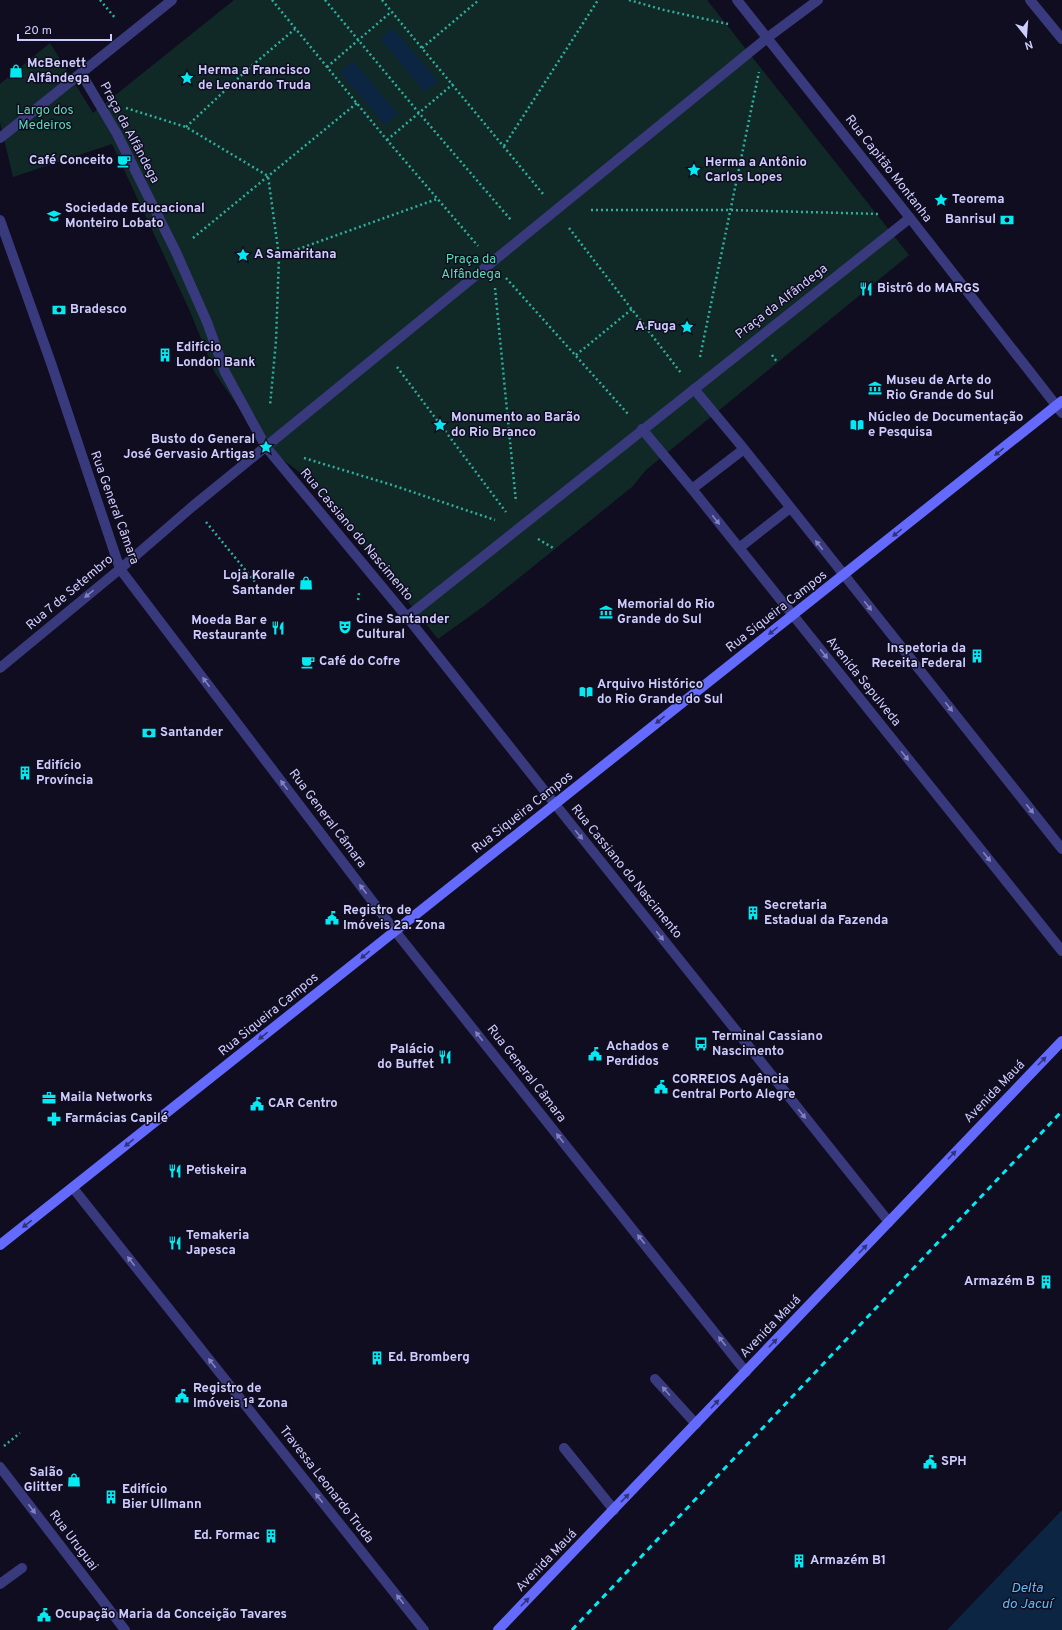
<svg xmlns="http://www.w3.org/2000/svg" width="1062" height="1630" font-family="Overpass,sans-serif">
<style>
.green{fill:#102926}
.water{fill:#0c2543}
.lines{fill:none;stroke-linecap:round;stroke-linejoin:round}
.path{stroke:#2faf9f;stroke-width:2.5;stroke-dasharray:2 3;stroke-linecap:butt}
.service{stroke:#383a7d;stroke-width:10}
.pedestrian{stroke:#383a7d;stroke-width:10}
.minor{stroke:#383a7d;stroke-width:10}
.tertiary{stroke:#383a7d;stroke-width:10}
.secondary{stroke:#646afd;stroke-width:10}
.rail{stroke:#03eaf2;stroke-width:3;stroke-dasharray:6 5;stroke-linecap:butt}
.oneway{fill:#313278}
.oneway2{fill:#8382be}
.labels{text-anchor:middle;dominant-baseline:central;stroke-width:3;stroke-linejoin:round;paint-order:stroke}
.poi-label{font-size:13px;font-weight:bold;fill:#cecbfe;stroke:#0f0d1f;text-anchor:start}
.park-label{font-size:13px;fill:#59ddb3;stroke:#0f0d1f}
.street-label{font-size:13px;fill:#cecbfe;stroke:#0f0d1f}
.water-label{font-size:14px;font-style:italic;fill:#5bbcfd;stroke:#0f0d1f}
</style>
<rect width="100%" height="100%" fill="#0f0d1f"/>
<path class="green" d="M234,0H707L909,255L646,470L632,487L484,606L438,639L310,480L266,447L215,373L189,309L112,144L13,177L0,122V84L50,43L93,113Z"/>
<path class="water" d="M393,28L438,81L425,92L380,39Z
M353,61L398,114L385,125L340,72Z
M1062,1510V1630H947Z"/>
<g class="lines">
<path class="path" d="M100,0L116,19
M272,0L387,140L478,246
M325,0L419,113L511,220
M382,0L543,194
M629,0L664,10L728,24
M422,48L479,0
M327,67L391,12
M126,108L186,127L268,176L279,256L276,341L270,406
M186,127L248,69L295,29
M387,140L453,84
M504,146L598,0
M591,210H731L880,214
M569,228L681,373
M193,238L357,103
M279,256L437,199
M506,278L628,414
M495,288L516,502
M576,355L632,309
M772,355L777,362
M700,357L759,72
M397,367L506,512
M304,458L392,485L495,520
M206,522L256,583
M538,539L555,549
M358,600L359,593
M4,1446L20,1433"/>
<path class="service" d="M655,1379L696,1424
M564,1448L614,1510"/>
<path class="pedestrian" d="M81,73L117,134L176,252L207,322L225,372L266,447L407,617L910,218L737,0
M0,138L172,0
M120,569L193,506L767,38L818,0
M0,1584L22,1568"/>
<path class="minor" d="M910,218L1062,413
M0,220L51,363L120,569L395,931
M694,389L744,449L1062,849
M642,429L692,489L1062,951
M692,489L744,449
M739,548L790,508
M407,617L555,804
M0,668L120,569"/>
<path class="tertiary" d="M1030,0L1062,39
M555,804L889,1222
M395,931L746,1372
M73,1188L424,1630
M0,1467L125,1630"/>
<path class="secondary" d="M0,1245L1062,401
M498,1630L1062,1041"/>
<path class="rail" d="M572,1630L1062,1111"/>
</g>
<defs><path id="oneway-solid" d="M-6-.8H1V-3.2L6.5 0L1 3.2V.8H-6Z"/></defs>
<g class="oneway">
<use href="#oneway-solid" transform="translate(999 452) rotate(141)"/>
<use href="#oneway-solid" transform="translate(897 533) rotate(141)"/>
<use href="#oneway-solid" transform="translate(773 631) rotate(141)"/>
<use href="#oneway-solid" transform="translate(660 720) rotate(141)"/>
<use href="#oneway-solid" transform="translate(365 955) rotate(141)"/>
<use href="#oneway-solid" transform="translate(263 1036) rotate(141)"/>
<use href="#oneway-solid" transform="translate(1042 1061) rotate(-46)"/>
<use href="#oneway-solid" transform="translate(129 1143) rotate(141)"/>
<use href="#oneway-solid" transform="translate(952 1155) rotate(-46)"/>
<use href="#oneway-solid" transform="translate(27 1224) rotate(142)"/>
<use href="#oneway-solid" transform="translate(863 1249) rotate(-46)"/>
<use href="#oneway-solid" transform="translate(773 1343) rotate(-46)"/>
<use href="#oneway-solid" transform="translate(715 1404) rotate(-47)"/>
<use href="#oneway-solid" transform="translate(625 1498) rotate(-46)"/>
<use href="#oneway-solid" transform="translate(525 1602) rotate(-46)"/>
</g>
<g class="oneway2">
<use href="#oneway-solid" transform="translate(716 520) rotate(51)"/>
<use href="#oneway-solid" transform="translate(819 545) rotate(-128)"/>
<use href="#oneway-solid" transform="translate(89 594) rotate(141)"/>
<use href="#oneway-solid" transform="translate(868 606) rotate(51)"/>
<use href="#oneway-solid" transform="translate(824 654) rotate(51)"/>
<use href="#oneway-solid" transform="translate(206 682) rotate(-127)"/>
<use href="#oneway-solid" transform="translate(949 707) rotate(51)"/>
<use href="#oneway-solid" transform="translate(905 756) rotate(51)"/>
<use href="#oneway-solid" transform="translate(284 785) rotate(-127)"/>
<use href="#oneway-solid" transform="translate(1030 809) rotate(51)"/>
<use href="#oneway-solid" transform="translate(579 835) rotate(51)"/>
<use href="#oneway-solid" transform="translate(987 857) rotate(51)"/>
<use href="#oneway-solid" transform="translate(363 889) rotate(-127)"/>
<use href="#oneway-solid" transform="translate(660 936) rotate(51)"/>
<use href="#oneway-solid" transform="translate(479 1036) rotate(-128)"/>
<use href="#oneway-solid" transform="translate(802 1114) rotate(51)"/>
<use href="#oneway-solid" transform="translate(560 1138) rotate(-128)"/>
<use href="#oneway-solid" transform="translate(641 1239) rotate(-128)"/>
<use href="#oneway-solid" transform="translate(131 1261) rotate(-128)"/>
<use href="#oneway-solid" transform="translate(722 1341) rotate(-128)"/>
<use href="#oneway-solid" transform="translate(212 1363) rotate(-128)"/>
<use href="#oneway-solid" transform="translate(666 1391) rotate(-132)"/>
<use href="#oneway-solid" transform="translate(319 1498) rotate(-128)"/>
<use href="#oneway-solid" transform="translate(32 1509) rotate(53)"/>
<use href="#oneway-solid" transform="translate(400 1599) rotate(-128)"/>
</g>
<defs>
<g id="shop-bare" transform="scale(1.08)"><path d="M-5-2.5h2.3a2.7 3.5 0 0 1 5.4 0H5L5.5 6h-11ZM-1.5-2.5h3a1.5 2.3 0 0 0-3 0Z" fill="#03eaf2" stroke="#0f0d1f" stroke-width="2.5" paint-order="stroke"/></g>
<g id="sight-bare" transform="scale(1.08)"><path d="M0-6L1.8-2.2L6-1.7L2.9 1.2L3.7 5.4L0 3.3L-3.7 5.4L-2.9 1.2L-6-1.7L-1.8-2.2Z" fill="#03eaf2" stroke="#0f0d1f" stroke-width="2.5" paint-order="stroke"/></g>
<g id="cafe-bare" transform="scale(1.08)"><path d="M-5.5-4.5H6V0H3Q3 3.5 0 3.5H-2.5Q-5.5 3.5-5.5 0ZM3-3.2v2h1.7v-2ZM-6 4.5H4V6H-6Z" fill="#03eaf2" stroke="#0f0d1f" stroke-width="2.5" paint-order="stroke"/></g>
<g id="school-bare" transform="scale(1.08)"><path d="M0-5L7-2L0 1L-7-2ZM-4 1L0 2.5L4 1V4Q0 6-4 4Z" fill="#03eaf2" stroke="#0f0d1f" stroke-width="2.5" paint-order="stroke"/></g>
<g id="bank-bare" transform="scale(1.08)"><path d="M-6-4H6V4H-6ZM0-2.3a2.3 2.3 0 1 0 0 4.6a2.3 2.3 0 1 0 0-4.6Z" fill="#03eaf2" stroke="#0f0d1f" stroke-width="2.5" paint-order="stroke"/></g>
<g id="restaurant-bare" transform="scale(1.08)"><path d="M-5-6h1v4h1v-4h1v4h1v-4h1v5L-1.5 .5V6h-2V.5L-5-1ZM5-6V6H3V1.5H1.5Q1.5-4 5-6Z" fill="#03eaf2" stroke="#0f0d1f" stroke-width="2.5" paint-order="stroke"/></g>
<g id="building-bare" transform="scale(1.08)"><path d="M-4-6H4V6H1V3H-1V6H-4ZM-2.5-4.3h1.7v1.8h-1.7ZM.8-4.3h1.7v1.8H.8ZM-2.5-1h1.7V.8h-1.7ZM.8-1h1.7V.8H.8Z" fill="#03eaf2" stroke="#0f0d1f" stroke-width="2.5" paint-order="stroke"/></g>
<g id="museum-bare" transform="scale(1.08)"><path d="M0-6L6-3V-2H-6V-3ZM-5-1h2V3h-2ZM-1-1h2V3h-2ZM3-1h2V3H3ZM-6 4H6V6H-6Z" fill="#03eaf2" stroke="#0f0d1f" stroke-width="2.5" paint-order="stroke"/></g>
<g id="library-bare" transform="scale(1.08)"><path d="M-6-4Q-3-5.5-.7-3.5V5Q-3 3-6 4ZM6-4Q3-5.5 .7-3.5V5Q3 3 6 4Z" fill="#03eaf2" stroke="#0f0d1f" stroke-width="2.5" paint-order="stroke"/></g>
<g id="theatre-bare" transform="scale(1.08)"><path d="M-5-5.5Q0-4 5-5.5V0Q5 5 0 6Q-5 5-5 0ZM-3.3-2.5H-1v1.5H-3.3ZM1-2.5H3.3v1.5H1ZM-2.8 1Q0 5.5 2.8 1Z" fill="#03eaf2" stroke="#0f0d1f" stroke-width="2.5" paint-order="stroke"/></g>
<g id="civic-bare" transform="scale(1.08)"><path d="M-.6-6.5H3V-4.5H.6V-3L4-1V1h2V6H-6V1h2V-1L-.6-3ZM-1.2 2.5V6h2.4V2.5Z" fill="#03eaf2" stroke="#0f0d1f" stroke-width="2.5" paint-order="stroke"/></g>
<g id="bus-bare" transform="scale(1.08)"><path d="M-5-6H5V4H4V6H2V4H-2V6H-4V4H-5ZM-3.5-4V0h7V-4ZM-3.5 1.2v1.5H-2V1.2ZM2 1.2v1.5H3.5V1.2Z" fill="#03eaf2" stroke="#0f0d1f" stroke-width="2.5" paint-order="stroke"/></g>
<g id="office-bare" transform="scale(1.08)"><path d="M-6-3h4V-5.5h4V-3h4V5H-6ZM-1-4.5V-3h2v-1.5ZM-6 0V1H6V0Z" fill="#03eaf2" stroke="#0f0d1f" stroke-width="2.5" paint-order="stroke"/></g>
<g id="pharmacy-bare" transform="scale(1.08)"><path d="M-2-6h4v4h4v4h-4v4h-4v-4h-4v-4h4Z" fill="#03eaf2" stroke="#0f0d1f" stroke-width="2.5" paint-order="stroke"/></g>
</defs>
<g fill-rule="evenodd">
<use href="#shop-bare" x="16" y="71"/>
<use href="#sight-bare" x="187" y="78"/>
<use href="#cafe-bare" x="124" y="161"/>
<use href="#sight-bare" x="694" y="170"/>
<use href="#sight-bare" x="941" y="200"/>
<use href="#school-bare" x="54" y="216"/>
<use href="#bank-bare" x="1007" y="220"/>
<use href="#sight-bare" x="243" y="255"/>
<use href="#restaurant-bare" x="866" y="289"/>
<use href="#bank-bare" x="59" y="310"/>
<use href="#sight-bare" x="687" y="327"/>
<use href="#building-bare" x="165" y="355"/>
<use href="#museum-bare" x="875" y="388"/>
<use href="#sight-bare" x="440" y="425"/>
<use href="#library-bare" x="857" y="425"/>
<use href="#sight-bare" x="266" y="447"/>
<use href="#shop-bare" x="306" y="583"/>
<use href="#museum-bare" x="606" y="612"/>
<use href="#theatre-bare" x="345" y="627"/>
<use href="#restaurant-bare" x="278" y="628"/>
<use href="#building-bare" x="977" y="656"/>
<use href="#cafe-bare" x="308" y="662"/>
<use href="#library-bare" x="586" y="692"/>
<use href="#bank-bare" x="149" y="733"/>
<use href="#building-bare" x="25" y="773"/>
<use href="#building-bare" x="753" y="913"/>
<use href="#civic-bare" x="332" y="918"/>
<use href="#bus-bare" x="701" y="1044"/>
<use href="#civic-bare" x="595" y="1054"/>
<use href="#restaurant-bare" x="445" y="1057"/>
<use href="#civic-bare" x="661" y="1087"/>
<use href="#office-bare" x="49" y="1098"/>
<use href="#civic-bare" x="257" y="1104"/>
<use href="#pharmacy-bare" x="54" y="1119"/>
<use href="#restaurant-bare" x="175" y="1171"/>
<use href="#restaurant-bare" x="175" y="1243"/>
<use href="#building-bare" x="1046" y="1282"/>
<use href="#building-bare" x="377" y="1358"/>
<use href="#civic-bare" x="182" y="1396"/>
<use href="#civic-bare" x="930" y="1462"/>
<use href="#shop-bare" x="74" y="1480"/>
<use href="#building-bare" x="111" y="1497"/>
<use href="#building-bare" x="271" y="1536"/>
<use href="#building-bare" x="799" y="1561"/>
<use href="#civic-bare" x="44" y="1615"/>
</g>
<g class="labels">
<g class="poi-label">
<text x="27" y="64">McBenett<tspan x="27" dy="15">Alfândega</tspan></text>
<text x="198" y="71">Herma a Francisco<tspan x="198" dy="15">de Leonardo Truda</tspan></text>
<text x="113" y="161" text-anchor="end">Café Conceito</text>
<text x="705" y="163">Herma a Antônio<tspan x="705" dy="15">Carlos Lopes</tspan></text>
<text x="952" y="200">Teorema</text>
<text x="65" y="209">Sociedade Educacional<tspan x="65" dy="15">Monteiro Lobato</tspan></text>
<text x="996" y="220" text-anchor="end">Banrisul</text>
<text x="254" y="255">A Samaritana</text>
<text x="877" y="289">Bistrô do MARGS</text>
<text x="70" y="310">Bradesco</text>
<text x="676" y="327" text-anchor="end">A Fuga</text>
<text x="176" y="348">Edifício<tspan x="176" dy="15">London Bank</tspan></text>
<text x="886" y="381">Museu de Arte do<tspan x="886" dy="15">Rio Grande do Sul</tspan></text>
<text x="451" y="418">Monumento ao Barão<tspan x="451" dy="15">do Rio Branco</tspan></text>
<text x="868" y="418">Núcleo de Documentação<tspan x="868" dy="15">e Pesquisa</tspan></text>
<text x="255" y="440" text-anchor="end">Busto do General<tspan x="255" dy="15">José Gervasio Artigas</tspan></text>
<text x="295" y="576" text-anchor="end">Loja Koralle<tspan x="295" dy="15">Santander</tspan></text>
<text x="617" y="605">Memorial do Rio<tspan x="617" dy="15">Grande do Sul</tspan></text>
<text x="356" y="620">Cine Santander<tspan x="356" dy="15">Cultural</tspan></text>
<text x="267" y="621" text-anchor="end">Moeda Bar e<tspan x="267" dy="15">Restaurante</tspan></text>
<text x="966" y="649" text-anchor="end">Inspetoria da<tspan x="966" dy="15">Receita Federal</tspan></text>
<text x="319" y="662">Café do Cofre</text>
<text x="597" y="685">Arquivo Histórico<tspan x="597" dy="15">do Rio Grande do Sul</tspan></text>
<text x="160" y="733">Santander</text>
<text x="36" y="766">Edifício<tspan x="36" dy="15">Província</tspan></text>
<text x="764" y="906">Secretaria<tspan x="764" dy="15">Estadual da Fazenda</tspan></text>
<text x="343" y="911">Registro de<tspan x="343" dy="15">Imóveis 2a. Zona</tspan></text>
<text x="712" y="1037">Terminal Cassiano<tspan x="712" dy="15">Nascimento</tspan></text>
<text x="606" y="1047">Achados e<tspan x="606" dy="15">Perdidos</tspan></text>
<text x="434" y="1050" text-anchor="end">Palácio<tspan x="434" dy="15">do Buffet</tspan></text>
<text x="672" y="1080">CORREIOS Agência<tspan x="672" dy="15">Central Porto Alegre</tspan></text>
<text x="60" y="1098">Maila Networks</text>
<text x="268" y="1104">CAR Centro</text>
<text x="65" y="1119">Farmácias Capilé</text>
<text x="186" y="1171">Petiskeira</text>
<text x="186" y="1236">Temakeria<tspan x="186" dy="15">Japesca</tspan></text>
<text x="1035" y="1282" text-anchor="end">Armazém B</text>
<text x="388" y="1358">Ed. Bromberg</text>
<text x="193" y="1389">Registro de<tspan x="193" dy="15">Imóveis 1ª Zona</tspan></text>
<text x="941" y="1462">SPH</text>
<text x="63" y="1473" text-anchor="end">Salão<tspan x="63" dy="15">Glitter</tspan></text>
<text x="122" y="1490">Edifício<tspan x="122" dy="15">Bier Ullmann</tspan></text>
<text x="260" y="1536" text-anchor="end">Ed. Formac</text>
<text x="810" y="1561">Armazém B1</text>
<text x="55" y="1615">Ocupação Maria da Conceição Tavares</text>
</g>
<g class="park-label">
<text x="45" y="111">Largo dos<tspan x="45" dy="15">Medeiros</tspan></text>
<text x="471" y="260">Praça da<tspan x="471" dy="15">Alfândega</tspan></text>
</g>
<g class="street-label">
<text transform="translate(129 133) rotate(62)">Praça da Alfândega</text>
<text transform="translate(888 169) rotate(52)">Rua Capitão Montanha</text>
<text transform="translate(782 302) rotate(-38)">Praça da Alfândega</text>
<text transform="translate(114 508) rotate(70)">Rua General Câmara</text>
<text transform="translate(356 535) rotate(50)">Rua Cassiano do Nascimento</text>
<text transform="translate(70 593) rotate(-40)">Rua 7 de Setembro</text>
<text transform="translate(777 612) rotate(-38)">Rua Siqueira Campos</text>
<text transform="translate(863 682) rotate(51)">Avenida Sepulveda</text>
<text transform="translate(523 813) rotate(-38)">Rua Siqueira Campos</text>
<text transform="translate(327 819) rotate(53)">Rua General Câmara</text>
<text transform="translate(626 872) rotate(51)">Rua Cassiano do Nascimento</text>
<text transform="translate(269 1015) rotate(-39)">Rua Siqueira Campos</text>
<text transform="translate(526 1074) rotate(52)">Rua General Câmara</text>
<text transform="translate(995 1092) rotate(-46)">Avenida Mauá</text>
<text transform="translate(771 1327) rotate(-46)">Avenida Mauá</text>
<text transform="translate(326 1485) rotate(52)">Travessa Leonardo Truda</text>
<text transform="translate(73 1541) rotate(53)">Rua Uruguai</text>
<text transform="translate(547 1561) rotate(-46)">Avenida Mauá</text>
</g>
<g class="water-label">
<text x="1027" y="1588">Delta<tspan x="1027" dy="16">do Jacuí</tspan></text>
</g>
</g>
<g transform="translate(1026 36) rotate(163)" stroke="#0f0d1f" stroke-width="3" paint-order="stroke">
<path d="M0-3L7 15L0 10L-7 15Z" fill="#cecbfe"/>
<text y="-6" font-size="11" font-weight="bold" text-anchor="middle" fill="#cecbfe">N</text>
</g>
<path d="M18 34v6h93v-6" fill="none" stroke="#cecbfe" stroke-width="2"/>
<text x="24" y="34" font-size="12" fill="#cecbfe" stroke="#0f0d1f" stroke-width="3" paint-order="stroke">20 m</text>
</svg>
